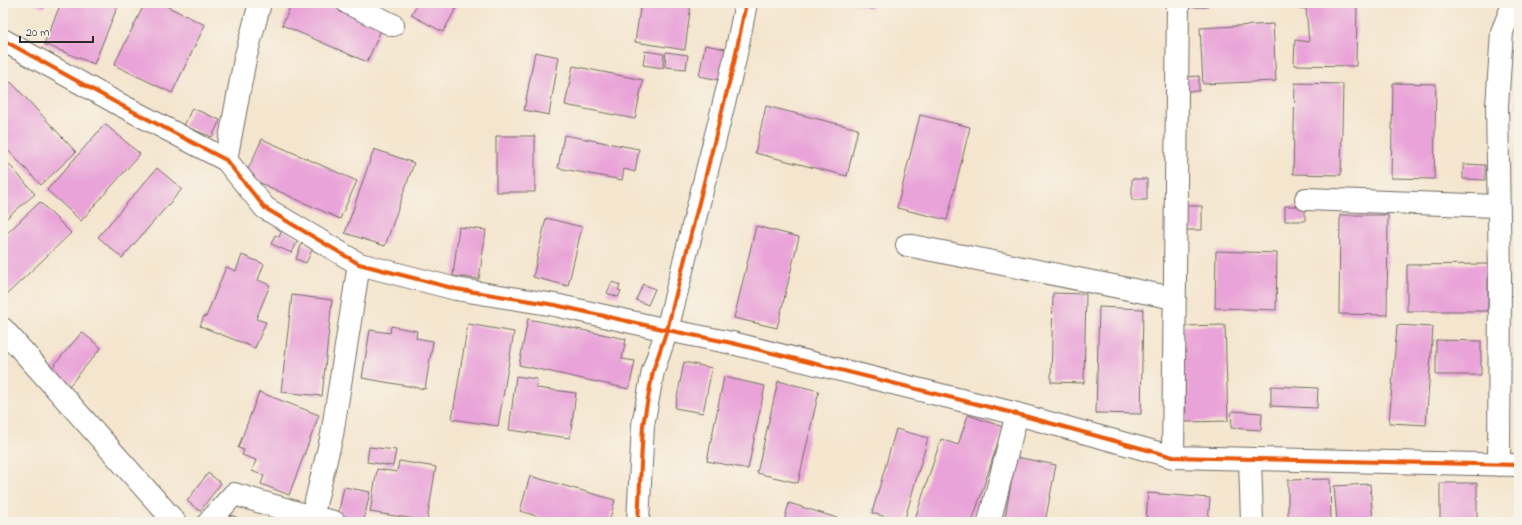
<svg xmlns="http://www.w3.org/2000/svg" width="1522" height="525" font-family="'Indie Flower',sans-serif">
<style>
.building{fill:#e9a3d8}
.lines{fill:none;stroke-linecap:round;stroke-linejoin:round}
.street-casing{stroke:#716c64;stroke-width:24}
.street{stroke:#fff;stroke-width:22}
.cycleway-casing{stroke:#f7f3e8;stroke-width:6}
.cycleway{stroke:#e8590c;stroke-width:4}
</style>
<rect width="100%" height="100%" fill="#f7f3e8"/>
<filter id="ink" filterUnits="userSpaceOnUse"><feTurbulence type="fractalNoise" baseFrequency=".025" numOctaves="2"/><feDisplacementMap in="SourceGraphic" scale="8" xChannelSelector="R" yChannelSelector="G"/><feConvolveMatrix kernelMatrix="1 2 1 2 8 2 1 2 1" color-interpolation-filters="sRGB"/></filter>
<filter id="wash" filterUnits="userSpaceOnUse"><feTurbulence type="fractalNoise" baseFrequency=".012" numOctaves="4" result="noise"/><feDisplacementMap in="SourceGraphic" scale="16" xChannelSelector="R" yChannelSelector="G"/><feGaussianBlur stdDeviation="0.9" result="paint"/><feColorMatrix in="noise" values="0 0 0 0 0 0 0 0 0 0 0 0 0 0 0 0 0 1.4 0 .05"/><feComposite in="paint" operator="in"/></filter>
<g filter="url(#wash)">
<rect width="100%" height="100%" fill="#f4e5ce"/>
<g id="blocks">
<path class="building" d="M31,3H45L44,8Z
M61,3H119L94,64L44,44Z
M145,3H160L205,25L172,93L114,65Z
M292,3H337L384,23L367,62L282,25Z
M418,3H459L443,32L411,15Z
M641,3H691L685,50L635,42Z
M853,3H875L873,9Z
M1186,3H1207V7H1186Z
M1296,3H1357L1356,66L1294,65L1295,40L1309,42L1306,9L1296,8Z
M1273,24L1276,81L1203,84L1200,28Z
M705,45L731,50L725,81L699,76Z
M645,51L664,54L663,68L643,65Z
M535,52L559,57L549,115L524,110Z
M666,52L688,55L686,69L665,67Z
M573,66L643,80L635,119L565,105Z
M1199,76V91H1186L1185,77Z
M11,82L76,152L41,185L3,145V90Z
M1295,83L1343,84L1341,175L1293,174Z
M1393,83L1436,84L1434,179L1391,178Z
M1518,89H1519V108H1516Z
M766,106L858,129L847,176L755,153Z
M192,108L220,120L212,137L184,126Z
M920,115L970,127L947,220L897,208Z
M105,124L140,154L81,221L47,190Z
M564,135L639,149L635,172L624,169L622,180L558,168Z
M496,136H535V192H496Z
M262,139L357,181L340,219L245,176Z
M374,149L414,163L385,246L345,233Z
M7,162L35,194L3,221V166Z
M1463,164L1485,165V180L1463,179Z
M157,168L182,189L122,258L98,237Z
M1132,179H1147V200H1132Z
M40,202L71,233L3,298V237Z
M1184,206H1202V230H1184Z
M1285,206H1305V221H1285Z
M1340,215H1388L1387,315L1339,314Z
M546,218L582,227L568,286L533,277Z
M756,226L799,237L777,328L734,318Z
M459,227L486,230L479,279L453,276Z
M282,230L299,238L292,253L271,244L275,235L279,237Z
M302,243L313,248L306,263L296,259Z
M1216,251L1277,253L1276,310L1215,308Z
M242,255L264,264L258,280L270,285L256,319L266,322L255,348L200,326L204,316L206,317L226,267L236,271Z
M1488,264V311H1407V265Z
M612,282L620,285L618,290L621,291L618,297L607,293Z
M643,284L655,289L648,305L636,300Z
M1053,293L1086,294L1084,383L1051,382Z
M292,295L332,300L322,396L281,392Z
M1099,307L1143,309L1141,414L1096,413Z
M528,319L626,339L622,359L635,361L629,389L519,365Z
M468,324L514,332L498,426L452,419Z
M1225,325L1228,421L1186,422L1183,326Z
M1397,325L1433,327L1426,425L1389,423Z
M391,326L417,331L416,338L433,341L425,389L362,378L370,330L390,333Z
M82,332L101,348L69,386L50,370Z
M1436,340L1481,341V375H1436Z
M684,362L712,368L703,413L675,408Z
M516,376L537,379L536,388L576,393L570,438L509,430Z
M724,377L765,386L748,469L707,461Z
M778,381L819,391L798,483L757,473Z
M1271,386L1318,388L1317,408L1271,406Z
M259,392L319,415L289,495L261,484L264,476L252,471L256,460L242,455L244,450L238,448Z
M1232,411L1262,413L1261,430L1231,428Z
M968,415L1003,427L972,522H914L941,439L958,445Z
M896,429L928,438L904,522L872,513Z
M369,447L396,450L393,466L367,462Z
M1016,457L1056,465L1045,522H1004Z
M399,461L436,467L427,521L370,512L377,469L397,472Z
M208,473L221,483L200,511L187,501Z
M530,476L615,500L609,522H556L520,511Z
M1330,479L1331,522H1288V480Z
M1440,483H1477V522H1440Z
M1370,484L1373,522H1337L1334,486Z
M344,487L370,492L364,520L338,515Z
M1148,493L1210,498L1208,522H1146Z
M789,503L850,522H784Z
M231,515L247,522H228Z"/>
</g>
</g>
<g filter="url(#ink)">
<use href="#blocks" fill-opacity="0" stroke="#716c64" stroke-width="1"/>
<g class="lines">
<g class="street-casing">
<path id="street" d="M348,3L393,25
M3,40L115,102L226,160L265,208L359,264L456,289L555,305L667,330L734,63L746,3
M226,160L245,59L260,3
M1306,199L1498,206
M907,245L1174,298
M3,329L175,522
M1173,457L1178,3
M1250,459L1252,522
M1499,465L1500,275L1497,106L1502,32L1512,7L1519,6
M312,517L332,435L359,264
M209,522L234,494L312,517L334,522
M638,522L643,425L653,371L667,330L732,343L1017,414L1173,457L1519,465
M989,522L1017,414"/>
</g>
<use href="#street" class="street"/>
<g class="cycleway-casing">
<path id="cycleway" d="M3,40L115,102L226,160L265,208L359,264L456,289L555,305L667,330L734,63L746,3
M638,522L643,425L653,371L667,330L732,343L1017,414L1173,457L1519,465"/>
</g>
<use href="#cycleway" class="cycleway"/>
</g>
</g>
<rect width="1522" height="525" fill="none" stroke="#f7f3e8" stroke-width="16"/>
<path d="M20 36v6h73v-6" fill="none" stroke="#2b2b2b" stroke-width="2"/>
<text x="26" y="36" font-size="12" fill="#2b2b2b" stroke="#f7f3e8" stroke-width="3" paint-order="stroke">20 m</text>
</svg>
